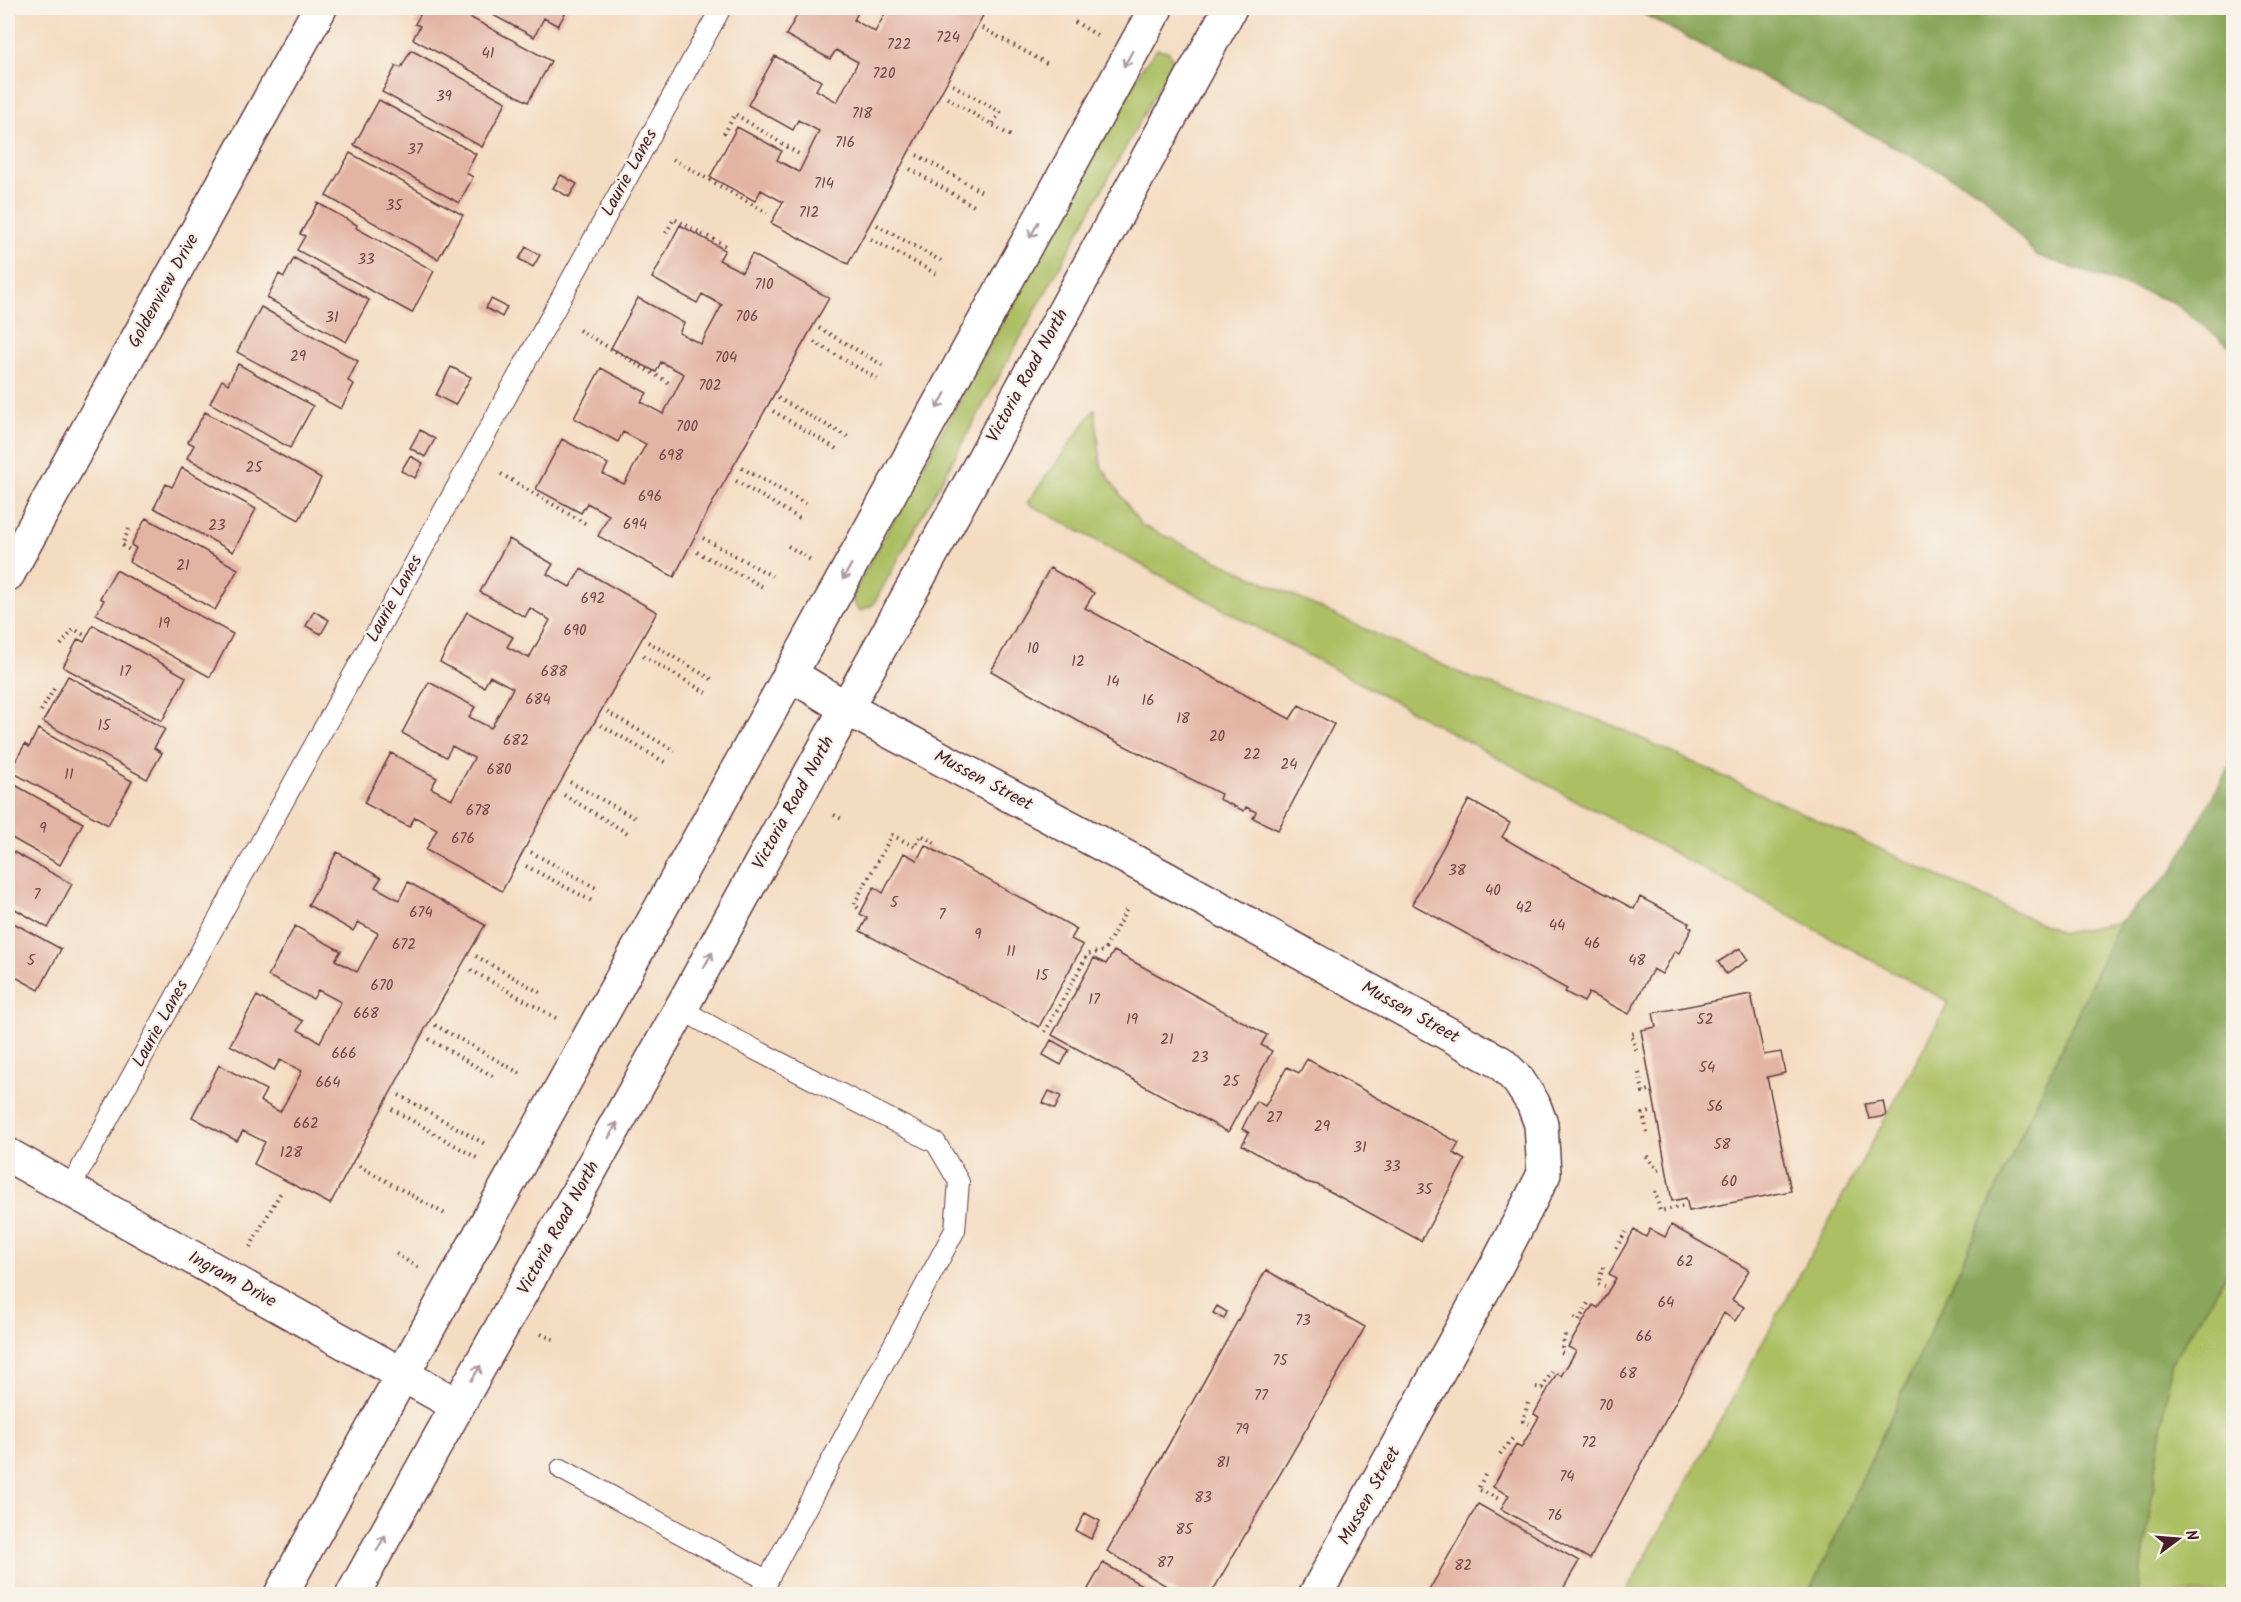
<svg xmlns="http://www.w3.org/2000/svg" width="2241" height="1602" font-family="Kalam,sans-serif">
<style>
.green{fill:#acc064;stroke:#7b7048;stroke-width:1.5}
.forest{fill:#89a65a;stroke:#6a6242;stroke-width:1.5}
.building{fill:#e3b4a3}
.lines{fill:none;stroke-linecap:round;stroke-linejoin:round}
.lane-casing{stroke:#643b42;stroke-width:22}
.street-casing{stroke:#643b42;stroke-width:36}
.secondary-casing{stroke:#643b42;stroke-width:36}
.path{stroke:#643b42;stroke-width:4;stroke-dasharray:1.5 4.5;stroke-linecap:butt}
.lane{stroke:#fff;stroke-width:20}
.street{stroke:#fff;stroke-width:33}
.secondary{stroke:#fff;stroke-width:33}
.oneway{stroke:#ae9aa0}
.labels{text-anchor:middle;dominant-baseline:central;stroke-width:4.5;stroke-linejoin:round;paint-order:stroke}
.number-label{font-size:15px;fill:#704449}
.street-label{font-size:18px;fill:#4a1f2b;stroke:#f7f3e8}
</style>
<rect width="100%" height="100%" fill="#f7f3e8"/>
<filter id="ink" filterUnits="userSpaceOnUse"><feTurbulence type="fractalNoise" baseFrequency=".0167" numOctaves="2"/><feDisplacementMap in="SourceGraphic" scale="12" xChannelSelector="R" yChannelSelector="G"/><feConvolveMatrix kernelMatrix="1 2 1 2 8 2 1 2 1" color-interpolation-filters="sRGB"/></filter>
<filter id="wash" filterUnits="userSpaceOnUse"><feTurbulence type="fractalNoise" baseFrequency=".008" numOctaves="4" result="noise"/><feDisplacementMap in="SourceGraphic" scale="24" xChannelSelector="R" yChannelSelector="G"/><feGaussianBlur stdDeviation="1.35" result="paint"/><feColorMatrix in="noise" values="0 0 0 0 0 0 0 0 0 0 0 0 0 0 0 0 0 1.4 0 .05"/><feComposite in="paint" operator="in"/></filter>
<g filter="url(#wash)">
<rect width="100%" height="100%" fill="#f4dcc1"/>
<path class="green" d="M1157,49L1168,51L1172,56V63L873,605L860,611C853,605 851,601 854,592L1143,67Z
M1095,409L1101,466L1141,525L1473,679L1608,723L2062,933L2120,922L1809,1594H1625L1949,1002L1027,503Z
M2233,1264V1594H2138L2171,1364Z"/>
<path class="forest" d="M1632,8H2233V349L2173,302L2036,255L1983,194Z
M2233,759V1264L2171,1364L2138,1594H1809L2120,922L2172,872Z"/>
<g id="blocks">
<path class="building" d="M424,8H453L551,61L528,102L413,39L420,26L415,24Z
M480,8H568L558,26L544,18L534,37Z
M801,8H853L859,11L854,20L875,32L888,8H987L848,264L771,223L783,202L761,190L755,201L710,177L737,127L782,151L777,160L799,172L819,131L798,120L793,130L748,105L775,56L821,81L816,90L837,102L858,62L836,50L830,59L786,35Z
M411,50L506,102L482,147L382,92L396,66L401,68Z
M379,100L476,154L466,173L473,177L459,203L354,145Z
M350,153L463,215L438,259L326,196Z
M561,175L577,184L569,197L553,188Z
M318,203L357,225L356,228L434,271L412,313L297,250L305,236L300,234Z
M680,225L725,250L719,260L742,272L752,254L829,298L709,509L674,577L598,536L609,515L587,503L581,513L536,489L562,439L608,464L603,474L624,484L633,468L646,444L623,432L618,442L574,418L601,368L647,393L641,402L663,414L672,398L684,374L661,362L656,372L611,348L638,298L684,323L679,333L701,344L722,305L702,294L697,303L652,278Z
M526,247L540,255L533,267L519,259Z
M294,258L369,300L346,342L267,298L279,274L284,277Z
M491,299L507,307L502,317L486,308Z
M261,307L358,361L348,381L354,384L341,409L237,352Z
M238,364L313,406L290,448L210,403L222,380L228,384Z
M451,367L471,377L455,405L436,395Z
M205,412L321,478L299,520L187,458L194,445L188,442Z
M420,430L435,439L425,457L410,448Z
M410,456L423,463L415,478L401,471Z
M182,468L256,509L233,552L154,508L166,484L172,487Z
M146,518L238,569L215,610L129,562L136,548L131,545Z
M509,539L553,564L547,574L570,587L581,569L657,612L559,785L502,891L426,850L437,829L415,817L409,827L364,803L391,753L437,778L431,788L452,799L461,782L474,758L452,746L446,757L402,733L429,682L475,707L469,717L491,728L500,712L513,688L490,676L484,687L440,662L467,612L513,637L507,647L529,658L550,620L530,608L525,617L480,592Z
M1050,568L1094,593L1085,608L1155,646L1290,719L1299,705L1334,724L1278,830L1253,818L1256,812L1246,807L1244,811L1219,799L1221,794L1105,736L991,671Z
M116,570L233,634L210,677L96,614L104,600L100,598Z
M314,611L329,620L321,634L306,626Z
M93,625L186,677L162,721L63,667L78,639L84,642Z
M68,676L165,729L154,748L162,753L147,779L43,722Z
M38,729L132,781L108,825L10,771L25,744L29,747Z
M8,781L83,823L60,865L8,836Z
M1469,800L1510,823L1502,837L1533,855L1634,909L1640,897L1689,923L1688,926L1692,928L1679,953L1675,951L1662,974L1653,969L1629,1014L1589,993L1584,1002L1565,992L1567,989L1412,904Z
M925,845L1077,929L1071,939L1083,945L1039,1027L860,931L867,918L860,914L874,887L883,893L904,853L917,860Z
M8,849L72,884L48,928L8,905Z
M337,852L381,878L375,887L399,900L408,882L485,925L425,1029L330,1204L254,1164L265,1142L243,1131L237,1141L192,1117L219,1065L266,1090L260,1101L280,1112L289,1096L302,1071L280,1060L274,1070L230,1045L257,996L303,1021L298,1030L320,1042L341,1002L318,990L313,999L268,976L295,926L341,951L335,960L357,972L378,933L358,922L353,931L308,905Z
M8,920L61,949L39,990L8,973Z
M1740,948L1748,960L1726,974L1718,962Z
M1114,951L1267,1035L1261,1045L1272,1051L1228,1132L1052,1035L1094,958L1106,964Z
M1751,994L1764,1055L1781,1052L1785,1073L1767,1077L1791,1191L1689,1211L1686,1198L1672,1201L1641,1030L1656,1027L1653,1013Z
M1051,1040L1069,1050L1061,1065L1043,1055Z
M1307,1059L1459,1143L1453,1153L1465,1160L1421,1241L1318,1185L1306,1182L1242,1145L1249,1132L1242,1129L1256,1101L1265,1106L1287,1067L1299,1073Z
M1049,1091L1061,1096L1055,1109L1043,1103Z
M1883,1101L1886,1116L1869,1119L1865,1104Z
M1671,1225L1749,1270L1732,1300L1744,1307L1735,1321L1724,1313L1590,1559L1501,1509L1509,1495L1493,1487L1516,1445L1521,1448L1539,1417L1534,1414L1557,1373L1561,1376L1569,1363L1576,1351L1568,1347L1593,1305L1598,1308L1616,1278L1609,1274L1634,1230L1646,1237L1650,1229L1665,1237Z
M1266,1270L1365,1327L1211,1594H1180L1107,1551L1164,1453Z
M1217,1306L1227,1312L1224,1319L1213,1313Z
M1478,1504L1579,1561L1560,1594H1427Z
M1085,1513L1100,1521L1091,1539L1076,1531Z
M1103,1563L1157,1594H1085Z"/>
</g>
</g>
<g filter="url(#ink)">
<use href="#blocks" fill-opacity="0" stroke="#643b42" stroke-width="1.5"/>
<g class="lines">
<g class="lane-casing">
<path id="lane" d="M681,1009L725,1034L936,1143L959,1182L955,1230L760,1594
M69,1190L721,8
M561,1469L768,1581"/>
</g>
<g class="street-casing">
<path id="street" d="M8,574L320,8
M790,674L846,708L1165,878L1501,1063L1518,1080L1533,1103L1541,1124L1544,1174L1497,1265L1316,1594
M8,1155L457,1405"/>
</g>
<g class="secondary-casing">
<path id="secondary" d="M281,1594L843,579L1156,8
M353,1594C459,1400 570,1208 678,1014C864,680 1046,343 1230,8"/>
</g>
<path class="path" d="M1075,22L1097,35
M982,28L1050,65
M953,85L1000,112L992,125
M947,98L1011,136
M724,134L735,114L802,156
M917,155L982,192
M673,159L767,213
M910,169L974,206
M877,225L943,262
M666,233L674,219L728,247
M871,239L937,274
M819,328L886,367
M579,330L671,384
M814,342L879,380
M778,398L848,437
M773,411L840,451
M742,468L810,506
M501,474L588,525
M736,481L802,520
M129,529L122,545L130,550
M703,538L772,576
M788,546L811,560
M697,552L765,588
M648,642L713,680
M61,645L74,629L84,635
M643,656L707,693
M41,711L54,689
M607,712L675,751
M601,725L668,764
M570,782L637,819
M564,795L629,834
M834,815L844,820
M531,852L598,889
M526,866L592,901
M858,908L854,904L892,835L915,847L921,835L937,844
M476,956L541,993
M471,970L556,1018
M435,1025L523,1075
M1045,1032L1088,954L1104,951L1128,907
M429,1039L494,1077
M1636,1050L1631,1034L1636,1033
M1639,1073L1643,1092L1649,1090
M399,1095L487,1145
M392,1109L477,1158
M1647,1132L1643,1114L1650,1112
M1647,1156L1657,1170L1661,1169
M359,1166L447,1215
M1655,1191L1660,1211L1684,1206
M250,1247L282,1190
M1616,1248L1626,1232
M396,1254L419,1268
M1603,1267L1598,1284L1605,1286
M1574,1318L1579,1321L1588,1303
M541,1334L557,1341
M1565,1335L1561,1352L1567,1355
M1536,1387L1542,1388L1552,1372
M1528,1403L1523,1421L1529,1424
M1500,1454L1513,1438
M1485,1475L1478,1489L1499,1499"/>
<use href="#lane" class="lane"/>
<use href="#street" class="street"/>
<use href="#secondary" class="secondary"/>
</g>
<defs><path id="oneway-shaft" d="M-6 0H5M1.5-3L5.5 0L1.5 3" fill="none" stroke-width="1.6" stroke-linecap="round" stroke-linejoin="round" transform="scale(1.5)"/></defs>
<g class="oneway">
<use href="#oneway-shaft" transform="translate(1128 59) rotate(119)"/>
<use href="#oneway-shaft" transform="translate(1034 230) rotate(119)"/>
<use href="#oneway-shaft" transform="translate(941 401) rotate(119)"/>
<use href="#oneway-shaft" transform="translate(847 572) rotate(119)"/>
<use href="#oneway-shaft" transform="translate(708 960) rotate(-61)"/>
<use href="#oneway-shaft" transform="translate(613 1130) rotate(-61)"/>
<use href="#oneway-shaft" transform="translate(476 1373) rotate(-59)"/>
<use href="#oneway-shaft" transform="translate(381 1543) rotate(-61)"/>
</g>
</g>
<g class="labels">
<g class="number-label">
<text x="948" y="38">724</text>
<text x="899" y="45">722</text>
<text x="488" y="54">41</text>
<text x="884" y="74">720</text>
<text x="444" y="97">39</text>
<text x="862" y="114">718</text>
<text x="845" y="143">716</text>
<text x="415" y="150">37</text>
<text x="824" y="184">714</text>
<text x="394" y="206">35</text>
<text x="809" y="213">712</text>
<text x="366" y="260">33</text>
<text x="764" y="285">710</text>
<text x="747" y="317">706</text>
<text x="332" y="318">31</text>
<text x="298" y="357">29</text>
<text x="726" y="358">704</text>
<text x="710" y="386">702</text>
<text x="687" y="427">700</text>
<text x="671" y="456">698</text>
<text x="254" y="468">25</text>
<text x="650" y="497">696</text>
<text x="635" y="525">694</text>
<text x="217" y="526">23</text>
<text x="183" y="566">21</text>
<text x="593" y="599">692</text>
<text x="164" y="624">19</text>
<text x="575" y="631">690</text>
<text x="1033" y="649">10</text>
<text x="1078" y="662">12</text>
<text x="125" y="672">17</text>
<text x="554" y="672">688</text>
<text x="1113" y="682">14</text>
<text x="538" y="700">684</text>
<text x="1148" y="701">16</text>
<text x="1183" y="719">18</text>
<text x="104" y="726">15</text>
<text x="1217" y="737">20</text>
<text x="516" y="741">682</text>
<text x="1252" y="755">22</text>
<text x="1289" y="765">24</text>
<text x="499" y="770">680</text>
<text x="69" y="775">11</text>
<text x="478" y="811">678</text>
<text x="43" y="829">9</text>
<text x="463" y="839">676</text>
<text x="1457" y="871">38</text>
<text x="1493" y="891">40</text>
<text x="37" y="895">7</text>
<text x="894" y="903">5</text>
<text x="1524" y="908">42</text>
<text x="421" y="913">674</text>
<text x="942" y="915">7</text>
<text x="1557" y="926">44</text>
<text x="978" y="935">9</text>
<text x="1592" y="944">46</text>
<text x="404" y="945">672</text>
<text x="1011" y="952">11</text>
<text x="31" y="961">5</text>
<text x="1637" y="961">48</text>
<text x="1042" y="976">15</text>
<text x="382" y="986">670</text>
<text x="1094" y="1000">17</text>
<text x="366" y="1014">668</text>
<text x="1132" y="1020">19</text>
<text x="1705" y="1020">52</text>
<text x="1167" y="1040">21</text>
<text x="344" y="1054">666</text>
<text x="1200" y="1058">23</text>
<text x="1707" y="1068">54</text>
<text x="1231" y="1082">25</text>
<text x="328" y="1083">664</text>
<text x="1715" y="1107">56</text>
<text x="1274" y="1118">27</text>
<text x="306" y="1124">662</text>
<text x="1322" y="1127">29</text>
<text x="1722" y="1145">58</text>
<text x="1360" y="1148">31</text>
<text x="291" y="1153">128</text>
<text x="1392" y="1167">33</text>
<text x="1729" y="1182">60</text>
<text x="1424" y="1190">35</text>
<text x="1685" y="1262">62</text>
<text x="1666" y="1303">64</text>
<text x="1303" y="1321">73</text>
<text x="1644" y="1337">66</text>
<text x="1280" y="1361">75</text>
<text x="1628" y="1374">68</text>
<text x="1261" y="1396">77</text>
<text x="1606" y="1406">70</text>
<text x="1242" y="1430">79</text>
<text x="1589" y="1443">72</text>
<text x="1223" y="1463">81</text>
<text x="1567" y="1477">74</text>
<text x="1203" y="1498">83</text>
<text x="1555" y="1516">76</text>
<text x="1184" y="1530">85</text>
<text x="1165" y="1563">87</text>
<text x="1463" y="1566">82</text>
</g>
<g class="street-label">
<text transform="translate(630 173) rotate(-61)">Laurie Lanes</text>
<text transform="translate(164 291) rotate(-61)">Goldenview Drive</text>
<text transform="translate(1028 376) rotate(-61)">Victoria Road North</text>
<text transform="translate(395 599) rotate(-61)">Laurie Lanes</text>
<text transform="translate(983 781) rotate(28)">Mussen Street</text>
<text transform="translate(794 803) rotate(-61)">Victoria Road North</text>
<text transform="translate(1410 1013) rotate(29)">Mussen Street</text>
<text transform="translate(161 1024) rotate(-61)">Laurie Lanes</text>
<text transform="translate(559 1228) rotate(-61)">Victoria Road North</text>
<text transform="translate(232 1280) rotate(29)">Ingram Drive</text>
<text transform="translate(1370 1496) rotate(-61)">Mussen Street</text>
</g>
</g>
<rect width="2241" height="1602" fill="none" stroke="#f7f3e8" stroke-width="30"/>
<g transform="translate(2178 1539) rotate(74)" stroke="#f7f3e8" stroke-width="4.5" paint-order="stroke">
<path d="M0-4.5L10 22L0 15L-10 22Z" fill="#4a1f2b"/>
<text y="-9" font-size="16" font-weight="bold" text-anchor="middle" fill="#4a1f2b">N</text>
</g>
</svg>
